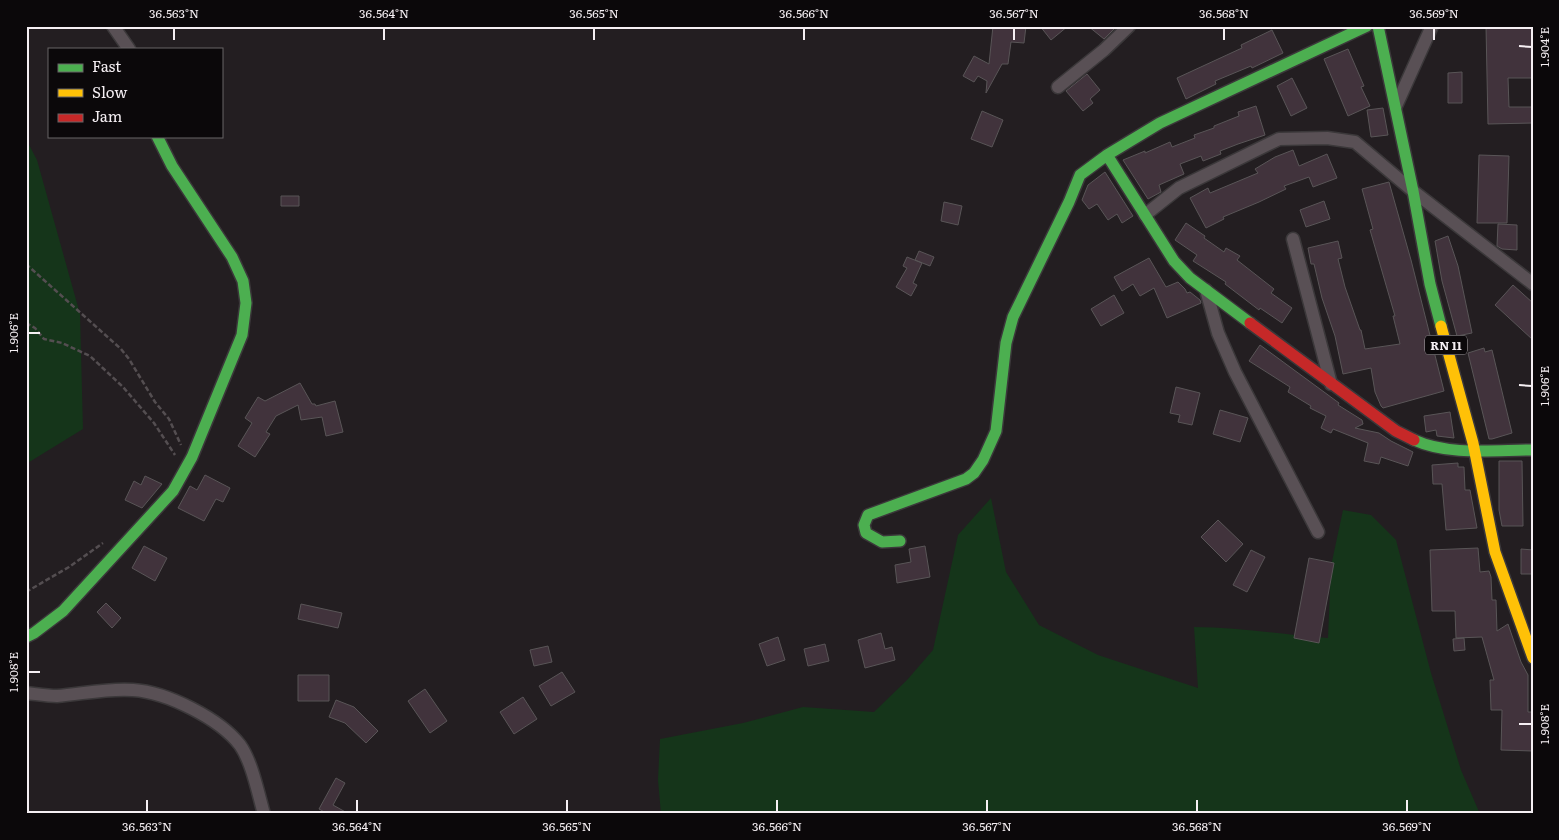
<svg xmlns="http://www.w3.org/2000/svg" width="1559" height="840" font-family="Literata,serif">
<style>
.green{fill:#15351a}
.building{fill:#41333c;stroke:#595557}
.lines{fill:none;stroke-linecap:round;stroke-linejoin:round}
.street-casing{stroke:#3b383a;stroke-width:15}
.fast-casing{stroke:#3b383a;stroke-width:14}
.slow-casing{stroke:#3b383a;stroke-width:14}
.jam-casing{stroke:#3b383a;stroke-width:14}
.path{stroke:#544e51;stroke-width:2.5;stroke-dasharray:5 2.5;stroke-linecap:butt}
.street{stroke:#595055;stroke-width:12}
.fast{stroke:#4caf50;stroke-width:11}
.slow{stroke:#ffc107;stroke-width:11}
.jam{stroke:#c62828;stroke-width:11}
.ticks{fill:none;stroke:#f5eff3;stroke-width:2}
.labels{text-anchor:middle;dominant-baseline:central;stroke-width:5;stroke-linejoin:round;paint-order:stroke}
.shield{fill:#0b080a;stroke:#afaaad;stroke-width:1}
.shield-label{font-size:12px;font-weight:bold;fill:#f5eff3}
.neatline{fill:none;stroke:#f5eff3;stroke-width:2}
.ticks-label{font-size:12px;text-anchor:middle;fill:#f5eff3}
</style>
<rect width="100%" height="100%" fill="#231e21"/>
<path class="green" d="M26,139L37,160L80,314L83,429L26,464Z
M991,498L1006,572L1039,625L1098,655L1198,688L1194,627C1239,627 1283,635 1328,638L1331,566L1343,510L1371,515L1396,540L1431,673L1461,770L1480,814H661L658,780L660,739L743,723L803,707L874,712L907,680L933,650L958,535Z"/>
<path class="building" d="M993,26H1026L1024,43L1011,42L1008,64H1002L986,93L987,81L978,76L974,82L963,76L974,56L989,64Z
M1040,26H1068L1051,40Z
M1088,26H1117L1104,39Z
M1486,26H1533V78H1508L1509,107H1533V123L1488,124Z
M1272,30L1283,53L1252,68L1251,66L1215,81L1216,84L1186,99L1177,78L1242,48L1241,45Z
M1348,49L1364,86L1361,87L1370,106L1348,116L1324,59Z
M1462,72V103H1448V73Z
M1087,74L1100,90L1090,99L1093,103L1083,111L1066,91Z
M1292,78L1307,108L1291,116L1277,86Z
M1256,106L1265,135L1238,144L1220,151L1221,154L1203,161L1201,156L1180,164L1184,174L1159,185L1161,192L1148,199L1123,160L1145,151V153L1170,142L1172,147L1195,138L1194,135L1214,128V126L1239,116L1238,112Z
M1383,108L1388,135L1371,137L1367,110Z
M982,111L1003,120L992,147L971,139Z
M1293,150L1299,166L1327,154L1337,178L1313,187L1309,177L1284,186L1286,189L1259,202L1223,217L1224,219L1206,228L1190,198L1208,188L1210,193L1258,173L1255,169L1275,157Z
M1479,155L1509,156L1507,223H1477Z
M1105,172L1133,216L1122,223L1117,214L1108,220L1097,204L1089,209L1082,200L1088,185Z
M1389,182L1411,260L1444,391L1383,408L1381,406L1375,392L1371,368L1343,374L1335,336L1322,298L1314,264H1311L1308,248L1338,241L1342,258L1338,259L1345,287L1360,330H1361L1365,349L1400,344L1393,316H1395L1370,230L1373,229L1362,189Z
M281,196H299V206H281Z
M1324,201L1330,219L1306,227L1300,210Z
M944,202L962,206L958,225L941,221Z
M1186,223L1205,236L1204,238L1224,252L1226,248L1240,256L1237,260L1274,289L1271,293L1292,308L1282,323L1260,308L1259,310L1225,284L1226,282L1193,261L1197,255L1175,240Z
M1498,224L1517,225V250L1502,249L1497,246Z
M1448,236L1458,266L1472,333L1457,336L1442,281L1435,241Z
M919,251L934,257L930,266L915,260Z
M907,257L922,263L913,283L917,285L911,296L896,287L907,268L903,266Z
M1149,258L1166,287L1178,282L1185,289L1187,293L1190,292L1200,300L1201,303L1167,318L1154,288L1140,296L1133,284L1122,291L1114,277Z
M1513,285L1533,303V340L1495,305Z
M1114,295L1124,313L1101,326L1091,309Z
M1260,345L1339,403L1338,405L1362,420L1363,424L1355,428L1379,433L1391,441L1413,452L1408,466L1381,457L1379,464L1364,461L1368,443L1333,429L1331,433L1321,428L1326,416L1310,408L1311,406L1288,392L1290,387L1249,361Z
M1484,348L1485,352L1492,350L1512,433L1492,439H1489L1468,353Z
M300,383L312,404H315L316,406L335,401L343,432L326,436L322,417L301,420L298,405L276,416L266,432L270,434L255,457L238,446L252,423L245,418L258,397L265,401Z
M1176,387L1200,393L1192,425L1178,422L1180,415L1170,413Z
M1220,410L1248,418L1240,442L1213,434Z
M1450,412L1454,438L1437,436L1436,430L1426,432L1424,416Z
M1499,461H1522L1523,526H1502L1499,510Z
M1458,463V467H1464L1465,490H1470L1477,528L1446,530L1442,484H1433L1432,465Z
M205,475L230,488L223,502L216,499L204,521L178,508L190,486L197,490Z
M145,476L162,484L142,508L125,500L134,481L141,485Z
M1218,520L1243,544L1226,562L1201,537Z
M144,546L167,558L155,581L132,568Z
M925,546L930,577L897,583L895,565L911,562L909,549Z
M1478,548L1480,572L1489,571L1491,577L1492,600H1496L1497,631L1508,624L1521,662L1528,675V712H1533V751L1501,750L1502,710H1491L1490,680H1494L1482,637L1456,638L1455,611H1432L1430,550Z
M1521,549L1533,550V574H1521Z
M1251,550L1265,557L1247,592L1233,585Z
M1309,558L1334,563L1319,643L1294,638Z
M106,603L121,618L112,628L97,612Z
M301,604L342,613L338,628L298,619Z
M881,633L885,649L892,647L895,660L865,668L858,640Z
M778,637L785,660L767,666L759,644Z
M1464,638L1465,650L1454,651L1453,639Z
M825,644L829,661L808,666L804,649Z
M548,646L552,662L534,666L530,650Z
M562,672L575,692L551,706L539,686Z
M298,675H329V701H298Z
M425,689L447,721L430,733L408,701Z
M523,697L537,719L514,734L500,712Z
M336,700L354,707L378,731L366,743L345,723L329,717Z
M336,778L345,783L333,805L349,814H328L319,809Z"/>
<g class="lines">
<g class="street-casing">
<path id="street" d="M113,26L129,49
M1058,87L1104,50L1129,26
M1396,106L1432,26
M1145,215L1179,188L1279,139L1327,138L1355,142L1413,191L1533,284
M1293,239L1331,384
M1206,290L1218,333L1235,372L1318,532
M26,693C36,694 47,696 57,696C82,694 108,688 133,690C167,692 220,719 240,745C252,762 258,793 264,814"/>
</g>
<g class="fast-casing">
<path id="fast" d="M1378,26L1413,191L1430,284L1441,326
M1250,323L1190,278L1174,261L1107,155L1160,123L1367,26
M1414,440C1449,456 1495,450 1533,450
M900,541L882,542L866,533L864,525L868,515L966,479L974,473L983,460L996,431L1006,343L1013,317L1069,202L1080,175L1107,155
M26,637L34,633L63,611L173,491L192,457L242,335L246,303L243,281L232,257L172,166L157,136"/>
</g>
<g class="slow-casing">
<path id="slow" d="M1441,326L1473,443L1495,552L1533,658"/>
</g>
<g class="jam-casing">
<path id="jam" d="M1250,323L1396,431L1414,440"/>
</g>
<path class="path" d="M26,264L121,349L129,359L155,402L169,419L181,445
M26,323L35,328L44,339L62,343L90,356L123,387L154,423L175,455
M26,592L69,567L103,543"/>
<use href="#street" class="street"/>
<use href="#fast" class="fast"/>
<use href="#slow" class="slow"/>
<use href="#jam" class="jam"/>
</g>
<path class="ticks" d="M174,40V28M384,40V28M594,40V28M804,40V28M1014,40V28M1224,40V28M1434,40V28M1519,46L1532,47M28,333H40M1519,385L1532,386M28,672H40M1519,724H1532M147,812V800M357,812V800M567,812V800M777,812V800M987,812V800M1197,812V800M1407,812V800"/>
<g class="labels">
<rect class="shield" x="1425" y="335.5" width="42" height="19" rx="4"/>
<g class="shield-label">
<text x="1446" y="345">RN 11</text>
</g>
</g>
<rect width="1559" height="840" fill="none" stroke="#0b080a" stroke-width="55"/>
<rect x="48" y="48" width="175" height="90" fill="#0b080a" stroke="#696467"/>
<rect x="58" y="64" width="25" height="8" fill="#4caf50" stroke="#696467"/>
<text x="92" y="72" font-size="15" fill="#f5eff3">Fast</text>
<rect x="58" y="89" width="25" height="8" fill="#ffc107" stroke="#696467"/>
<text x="92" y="98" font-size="15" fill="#f5eff3">Slow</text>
<rect x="58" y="114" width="25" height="8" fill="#c62828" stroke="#696467"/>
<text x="92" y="122" font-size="15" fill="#f5eff3">Jam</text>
<rect x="28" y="28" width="1504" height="784" class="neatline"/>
<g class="ticks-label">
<text x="174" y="18">36.563°N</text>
<text x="384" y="18">36.564°N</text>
<text x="594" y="18">36.565°N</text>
<text x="804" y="18">36.566°N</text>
<text x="1014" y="18">36.567°N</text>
<text x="1224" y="18">36.568°N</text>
<text x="1434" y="18">36.569°N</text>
<text transform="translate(1545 47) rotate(-90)" y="4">1.904°E</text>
<text transform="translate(14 333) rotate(-90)" y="4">1.906°E</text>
<text transform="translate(1545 386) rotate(-90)" y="4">1.906°E</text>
<text transform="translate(14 672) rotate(-90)" y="4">1.908°E</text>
<text transform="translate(1545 724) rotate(-90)" y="4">1.908°E</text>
<text x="147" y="831">36.563°N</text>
<text x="357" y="831">36.564°N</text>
<text x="567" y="831">36.565°N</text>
<text x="777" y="831">36.566°N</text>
<text x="987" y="831">36.567°N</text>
<text x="1197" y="831">36.568°N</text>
<text x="1407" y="831">36.569°N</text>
</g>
</svg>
